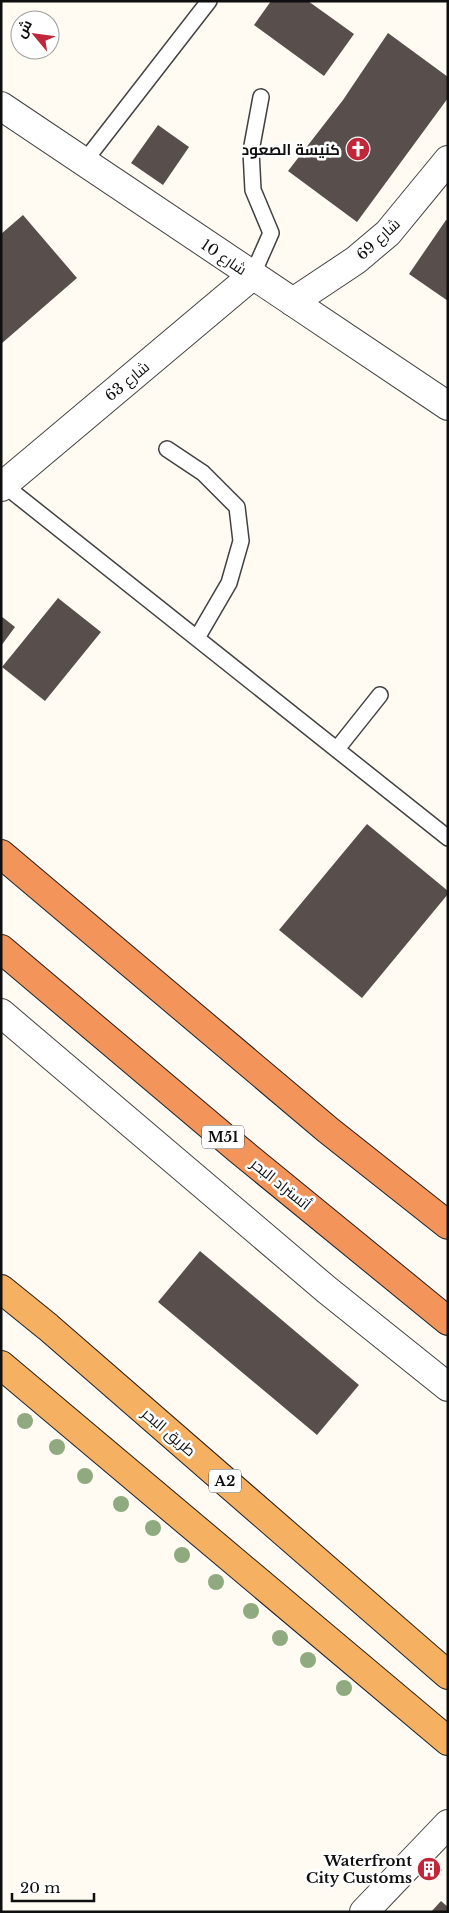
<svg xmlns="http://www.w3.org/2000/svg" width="449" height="1913" font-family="'Libre Baskerville',Cairo,serif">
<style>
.building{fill:#584f4c}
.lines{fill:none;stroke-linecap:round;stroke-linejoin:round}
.service-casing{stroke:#424242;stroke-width:18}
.minor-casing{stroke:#424242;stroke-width:30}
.tertiary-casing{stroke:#424242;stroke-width:30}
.trunk-casing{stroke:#202020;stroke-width:30}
.motorway-casing{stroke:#202020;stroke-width:30}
.service{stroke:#fff;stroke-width:15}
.minor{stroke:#fff;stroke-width:28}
.tertiary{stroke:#fff;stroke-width:28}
.trunk{stroke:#f6b062;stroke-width:28}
.motorway{stroke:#f3955b;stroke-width:28}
.tree{fill:#8faa7e}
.labels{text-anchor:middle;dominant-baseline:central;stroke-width:5;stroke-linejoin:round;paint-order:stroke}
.shield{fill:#fff;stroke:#575757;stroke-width:1}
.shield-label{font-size:14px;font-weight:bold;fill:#0f0f0f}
.poi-label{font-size:15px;font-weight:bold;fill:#0f0f0f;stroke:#fff;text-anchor:end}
.street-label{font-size:15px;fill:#0f0f0f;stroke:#fff}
</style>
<rect width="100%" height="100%" fill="#fffbf2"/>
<path class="building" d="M271,1H308L354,34L324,76L254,25Z
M388,33L448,77V98L357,222L288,171L343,100Z
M158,125L189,147L163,185L131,163Z
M23,215L77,278L1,344V234Z
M446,220L448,221V301L409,274Z
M58,598L101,632L45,701L2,667Z
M1,616L15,627L1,646Z
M367,824L448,891V894L362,998L279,930Z
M200,1251L359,1385L317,1435L158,1302Z
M426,1854L442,1870L431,1881L415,1867Z
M441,1901L448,1907V1912H431Z"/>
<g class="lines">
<g class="service-casing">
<path id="service" d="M84,162L209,1
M252,276L271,233L253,190L251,151L261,97
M167,449L203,473L237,507L241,541L229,583L197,638
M4,485L448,838
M337,749L380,695"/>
</g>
<g class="minor-casing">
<path id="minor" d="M293,302L356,260L388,233L448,160
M1,1013L327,1290L448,1387
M364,1912L448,1824"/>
</g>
<g class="tertiary-casing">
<path id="tertiary" d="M1,106L448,406
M1,487L252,276"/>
</g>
<g class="trunk-casing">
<path id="trunk" d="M1,1289L48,1327L448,1675
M1,1365L448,1741"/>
</g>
<g class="motorway-casing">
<path id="motorway" d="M1,854L328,1130L448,1225
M1,949L239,1150L448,1321"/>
</g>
<use href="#service" class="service"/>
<use href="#minor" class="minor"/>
<use href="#tertiary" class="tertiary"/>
<use href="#trunk" class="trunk"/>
<use href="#motorway" class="motorway"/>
</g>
<g class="tree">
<circle cx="25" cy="1421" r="8"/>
<circle cx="57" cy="1447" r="8"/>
<circle cx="85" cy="1476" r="8"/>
<circle cx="121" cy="1504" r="8"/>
<circle cx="153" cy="1528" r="8"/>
<circle cx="182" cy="1555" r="8"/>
<circle cx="216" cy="1582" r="8"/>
<circle cx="251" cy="1611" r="8"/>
<circle cx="280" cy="1638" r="8"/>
<circle cx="308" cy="1660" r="8"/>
<circle cx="344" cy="1688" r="8"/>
</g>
<defs>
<g id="church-disc" transform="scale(1.25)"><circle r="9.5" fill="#c0273a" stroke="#fff"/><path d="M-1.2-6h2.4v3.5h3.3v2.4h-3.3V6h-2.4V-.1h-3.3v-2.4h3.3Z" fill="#fff"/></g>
<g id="building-disc" transform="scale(1.25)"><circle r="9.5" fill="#c0273a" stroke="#fff"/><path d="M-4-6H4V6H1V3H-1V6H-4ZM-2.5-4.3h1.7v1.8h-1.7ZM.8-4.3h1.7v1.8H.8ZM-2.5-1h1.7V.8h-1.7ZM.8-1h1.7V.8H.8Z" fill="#fff"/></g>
</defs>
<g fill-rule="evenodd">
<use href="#church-disc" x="358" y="149"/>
<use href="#building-disc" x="429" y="1869"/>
</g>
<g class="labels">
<g class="shield">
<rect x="202" y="1125.5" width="42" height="23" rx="4"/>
<rect x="209" y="1469.5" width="32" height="23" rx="4"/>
</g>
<g class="shield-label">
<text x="223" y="1137">M51</text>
<text x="225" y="1481">A2</text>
</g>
<g class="poi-label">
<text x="340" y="149">كنيسة الصعود</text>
<text x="412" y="1860">Waterfront<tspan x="412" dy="17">City Customs</tspan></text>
</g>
<g class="street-label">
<text transform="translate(378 239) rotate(-43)">شارع 69</text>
<text transform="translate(224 257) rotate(34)">شارع 10</text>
<text transform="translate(127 381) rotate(-40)">شارع 63</text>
<text transform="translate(281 1184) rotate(39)">أتستراد البحر</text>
<text transform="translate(169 1432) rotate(41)">طريق البحر</text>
</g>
</g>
<rect width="449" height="1913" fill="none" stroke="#0f0f0f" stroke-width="5"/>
<g transform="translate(35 35) rotate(299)"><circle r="24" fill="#ffffff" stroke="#9f9f9f"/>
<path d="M0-4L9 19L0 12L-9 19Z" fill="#c0273a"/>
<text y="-8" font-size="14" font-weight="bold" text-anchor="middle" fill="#0f0f0f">ش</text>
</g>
<path d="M12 1893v8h82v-8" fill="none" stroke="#0f0f0f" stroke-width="2.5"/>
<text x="20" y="1893" font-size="15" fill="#0f0f0f" stroke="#ffffff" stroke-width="4" paint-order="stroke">20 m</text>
</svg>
